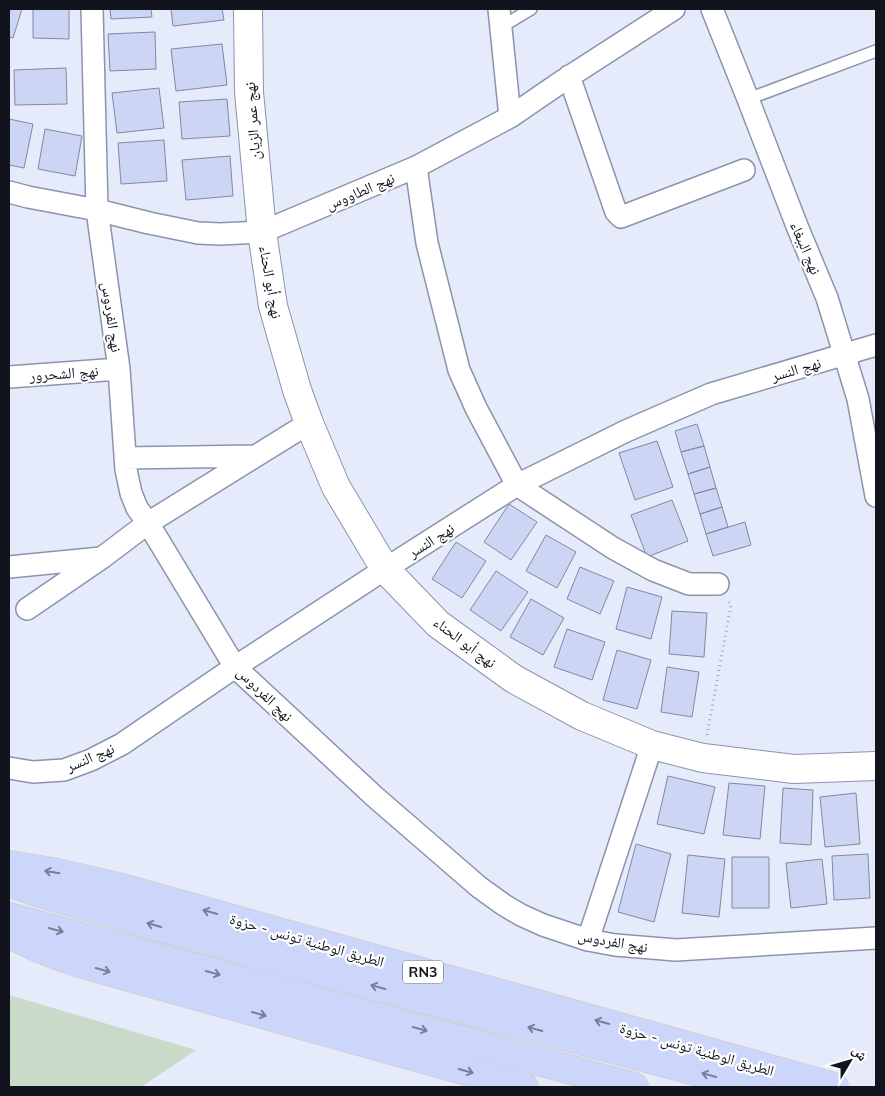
<svg xmlns="http://www.w3.org/2000/svg" width="885" height="1096" font-family="Mulish,'Noto Naskh Arabic',sans-serif">
<style>
.park{fill:#c9dbc8}
.building{fill:#ccd5f4;stroke:#8188a2}
.lines{fill:none;stroke-linecap:round;stroke-linejoin:round}
.service-casing{stroke:#8c93ad;stroke-width:14}
.minor-casing{stroke:#8c93ad;stroke-width:24}
.tertiary-casing{stroke:#8c93ad;stroke-width:30}
.trunk-casing{stroke:#cfd0d2;stroke-width:30}
.path{stroke:#a3a7b6;stroke-width:3;stroke-dasharray:1 4;stroke-linecap:butt}
.service{stroke:#fff;stroke-width:11}
.minor{stroke:#fff;stroke-width:21}
.tertiary{stroke:#fff;stroke-width:28}
.trunk{stroke:#ccd6fb;stroke-width:28}
.oneway{stroke:#787f97}
.labels{text-anchor:middle;dominant-baseline:central;stroke-width:4.5;stroke-linejoin:round;paint-order:stroke}
.shield{fill:#fff;stroke:#585a61;stroke-width:1}
.shield-label{font-size:14px;font-weight:bold;fill:#11141d}
.street-label{font-size:15px;fill:#11141d;stroke:#fff}
</style>
<rect width="100%" height="100%" fill="#e6ebfc"/>
<path class="park" d="M9,995L196,1050L141,1087H9Z"/>
<path class="building" d="M9,9H22L13,38L9,37Z
M33,9H69V39L33,38Z
M110,9H151L152,17L111,19Z
M171,9H222L224,20L173,26Z
M155,32L156,69L110,71L108,34Z
M222,44L227,85L176,91L171,49Z
M66,68L67,104L15,105L14,70Z
M159,88L164,128L117,133L112,93Z
M227,99L230,136L182,139L179,102Z
M9,119L33,124L24,168L9,165Z
M45,129L82,136L75,176L38,169Z
M164,140L167,181L121,184L118,143Z
M230,156L233,196L186,200L182,160Z
M697,424L704,446L681,452L675,431Z
M657,441L673,487L635,500L619,453Z
M704,446L710,467L688,474L681,452Z
M710,467L716,488L694,494L688,474Z
M716,488L722,507L700,514L694,494Z
M672,500L688,541L647,557L631,515Z
M509,504L537,522L511,560L484,542Z
M722,507L728,527L706,534L700,514Z
M745,522L751,545L713,556L706,534Z
M546,535L576,552L557,588L526,571Z
M456,542L486,561L462,598L432,579Z
M580,567L614,581L600,614L567,599Z
M496,571L528,592L501,631L470,610Z
M627,587L662,597L651,639L616,629Z
M531,599L564,618L543,655L510,637Z
M672,611L707,613L704,657L669,654Z
M567,629L605,642L592,680L554,667Z
M617,650L651,660L637,709L603,700Z
M667,667L699,672L692,717L661,712Z
M668,776L715,787L704,834L657,824Z
M729,783L765,786L760,839L723,835Z
M783,788L813,790L811,845L780,843Z
M856,793L860,844L825,847L820,797Z
M636,844L671,854L654,922L618,912Z
M868,854L870,898L834,900L832,856Z
M688,855L725,859L719,917L682,913Z
M732,857H769V908H732Z
M822,859L827,904L791,908L786,863Z"/>
<g class="lines">
<g class="service-casing">
<path id="service" d="M501,27L531,9
M748,99L876,51"/>
</g>
<g class="minor-casing">
<path id="minor" d="M92,9L97,210L119,369L126,470L131,493L137,508L148,523L235,667L375,797L479,887L504,905L521,915L543,925L588,940L615,945L676,950L876,938
M499,9L510,117
M712,9L748,99L797,226L827,298L858,399L876,496
M569,76L616,212L621,217L744,170
M416,167L427,243L459,370L476,408L517,485L613,548L653,570L689,584H718
M9,192L28,197L97,210L149,223L198,233L220,234L262,232L416,167L510,117L564,80L674,9
M9,377L119,369
M125,458L255,456
M9,567L101,558
M27,609L103,557L148,523L309,423
M9,768L33,772L64,770L91,760L122,744L235,667L385,569L517,485L626,431L711,394L876,345
M588,940L652,745"/>
</g>
<g class="tertiary-casing">
<path id="tertiary" d="M248,9L249,92L262,232L273,306L297,390L309,423L336,487L385,569L438,624L514,679L582,716L652,745L703,758L794,769L876,766"/>
</g>
<g class="trunk-casing">
<path id="trunk" d="M9,865L58,873L118,887L834,1087
M9,882L33,891L280,961L756,1087
M9,917L634,1087
M9,933C32,947 57,956 83,964L524,1087"/>
</g>
<path class="path" d="M707,735L731,605L727,600"/>
<use href="#service" class="service"/>
<use href="#minor" class="minor"/>
<use href="#tertiary" class="tertiary"/>
<use href="#trunk" class="trunk"/>
</g>
<defs><path id="oneway-shaft" d="M-6 0H5M1.5-3L5.5 0L1.5 3" fill="none" stroke-width="1.6" stroke-linecap="round" stroke-linejoin="round" transform="scale(1.25)"/></defs>
<g class="oneway">
<use href="#oneway-shaft" transform="translate(52 872) rotate(-170)"/>
<use href="#oneway-shaft" transform="translate(210 912) rotate(-164)"/>
<use href="#oneway-shaft" transform="translate(154 925) rotate(-164)"/>
<use href="#oneway-shaft" transform="translate(56 930) rotate(15)"/>
<use href="#oneway-shaft" transform="translate(103 970) rotate(16)"/>
<use href="#oneway-shaft" transform="translate(213 973) rotate(15)"/>
<use href="#oneway-shaft" transform="translate(378 987) rotate(-165)"/>
<use href="#oneway-shaft" transform="translate(259 1014) rotate(16)"/>
<use href="#oneway-shaft" transform="translate(602 1022) rotate(-164)"/>
<use href="#oneway-shaft" transform="translate(420 1029) rotate(15)"/>
<use href="#oneway-shaft" transform="translate(535 1029) rotate(-165)"/>
<use href="#oneway-shaft" transform="translate(466 1071) rotate(16)"/>
<use href="#oneway-shaft" transform="translate(709 1075) rotate(-165)"/>
</g>
<g class="labels">
<rect class="shield" x="403" y="960.5" width="40" height="23" rx="4"/>
<g class="shield-label">
<text x="423" y="972">RN3</text>
</g>
<g class="street-label">
<text transform="translate(252 121) rotate(-94)">نهج عمر الزيان</text>
<text transform="translate(360 191) rotate(-23)">نهج الطاووس</text>
<text transform="translate(806 248) rotate(67)">نهج الببغاء</text>
<text transform="translate(271 282) rotate(80)">نهج أبو الحناء</text>
<text transform="translate(112 317) rotate(82)">نهج الفردوس</text>
<text transform="translate(796 369) rotate(-16)">نهج النسر</text>
<text transform="translate(64 373) rotate(-4)">نهج الشحرور</text>
<text transform="translate(431 540) rotate(-32)">نهج النسر</text>
<text transform="translate(465 642) rotate(37)">نهج أبو الحناء</text>
<text transform="translate(265 694) rotate(44)">نهج الفردوس</text>
<text transform="translate(90 757) rotate(-23)">نهج النسر</text>
<text transform="translate(307 940) rotate(16)">الطريق الوطنية تونس - حزوة</text>
<text transform="translate(613 941) rotate(10)">نهج الفردوس</text>
<text transform="translate(697 1049) rotate(16)">الطريق الوطنية تونس - حزوة</text>
</g>
</g>
<rect width="885" height="1096" fill="none" stroke="#11141d" stroke-width="20"/>
<g transform="translate(850 1061) rotate(52)" stroke="#ffffff" stroke-width="4" paint-order="stroke">
<path d="M0-4L9 19L0 12L-9 19Z" fill="#11141d"/>
<text y="-8" font-size="14" font-weight="bold" text-anchor="middle" fill="#11141d">ش</text>
</g>
</svg>
